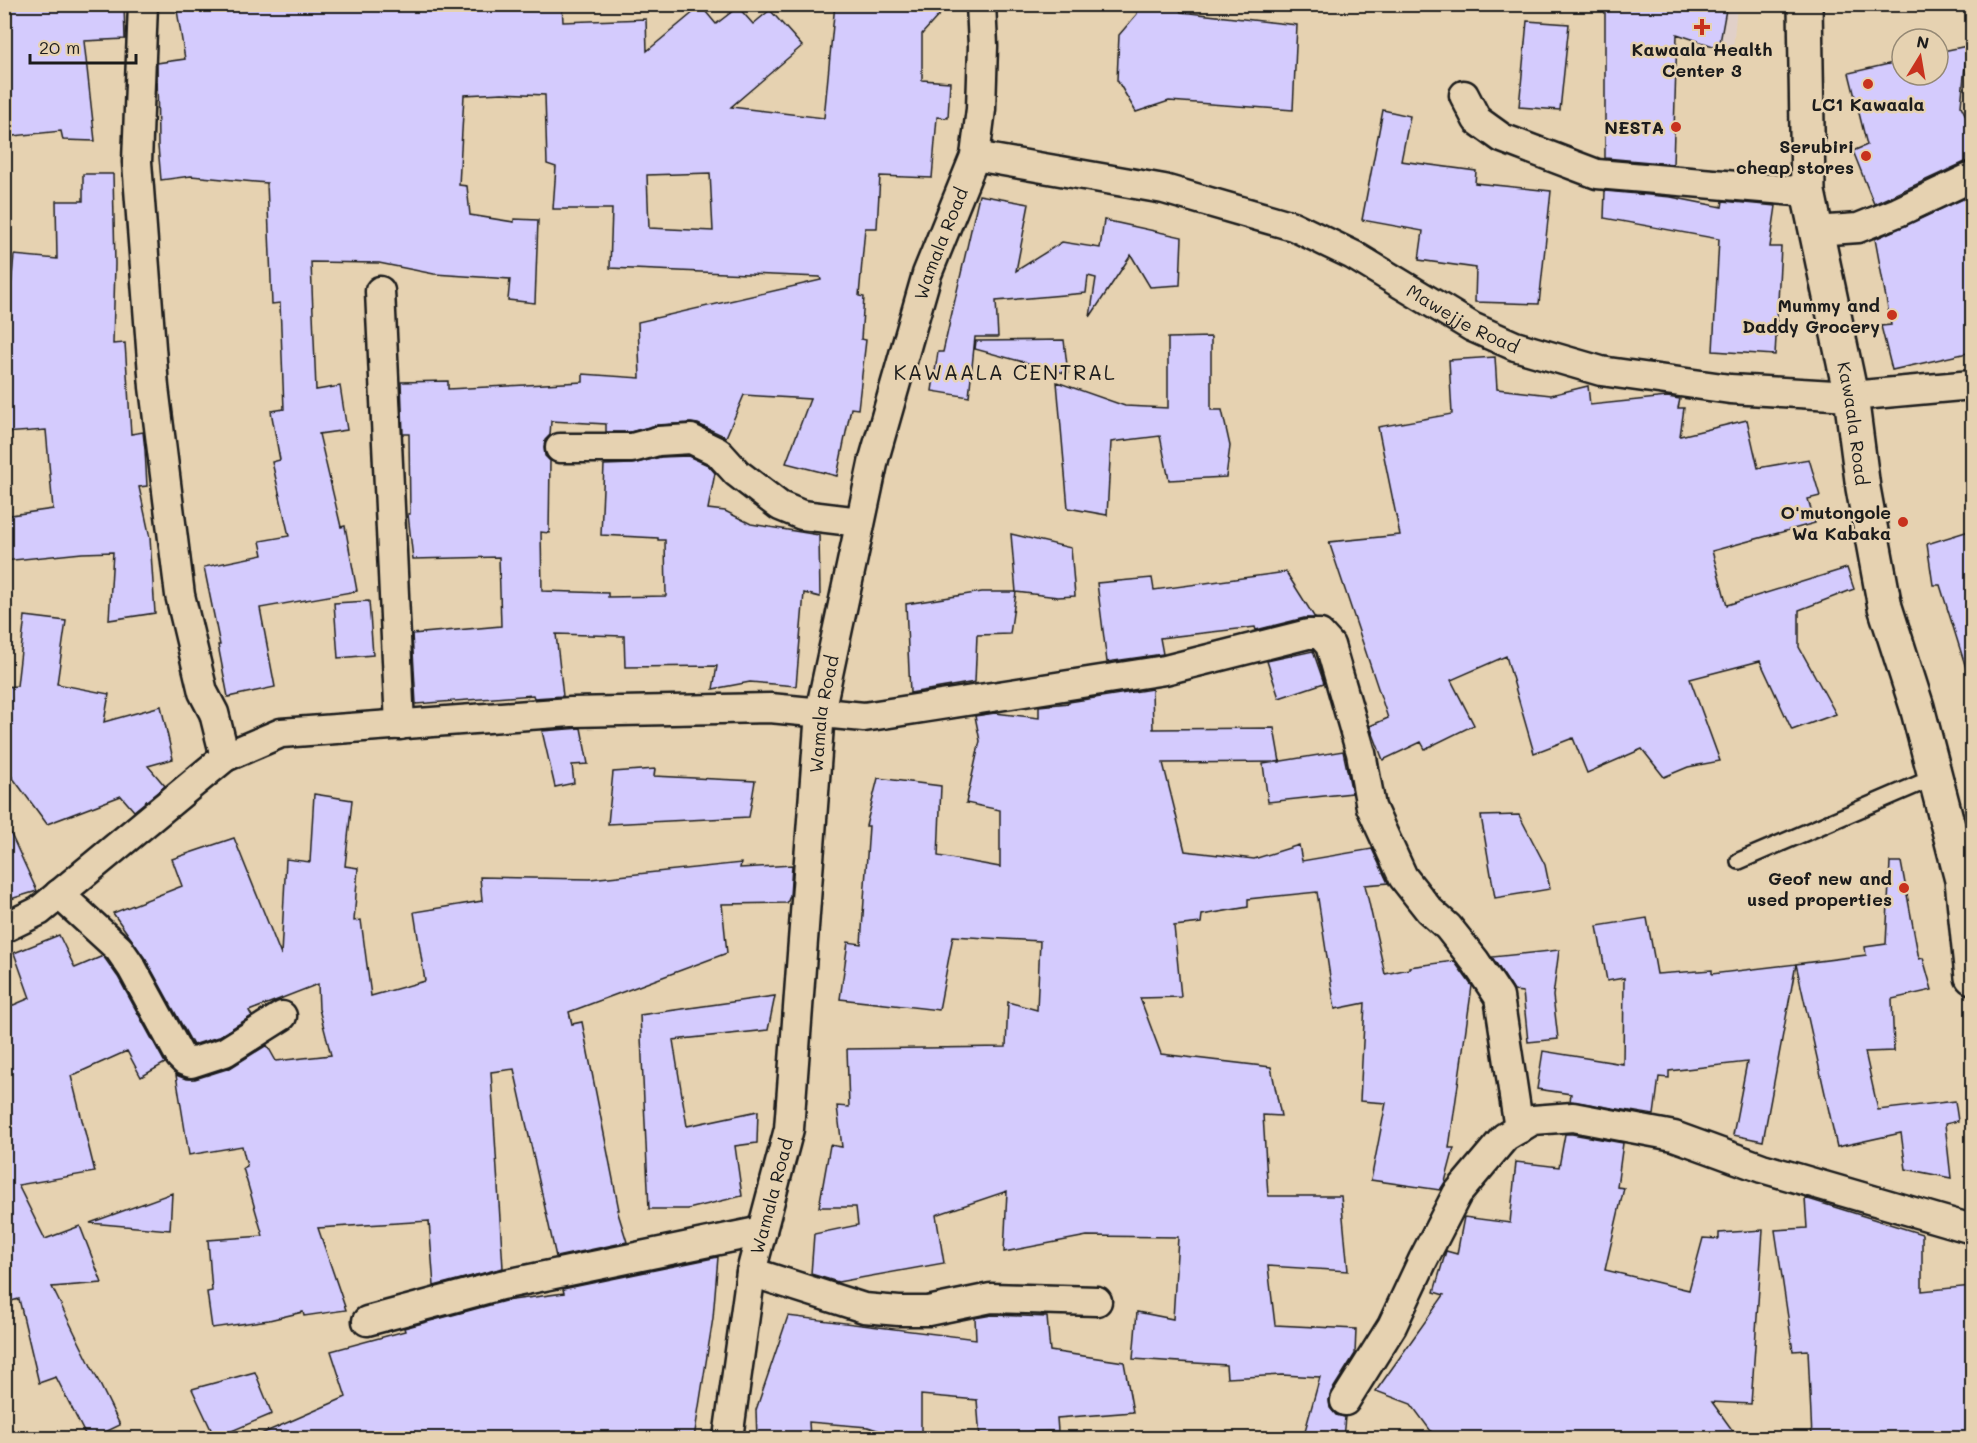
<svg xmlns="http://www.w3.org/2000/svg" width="1977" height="1443" font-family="Mali,sans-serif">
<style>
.built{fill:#e1d0c8}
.building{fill:#d4cbfd;stroke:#1c1c1c;stroke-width:1.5;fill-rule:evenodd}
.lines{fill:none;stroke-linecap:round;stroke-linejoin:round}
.lane-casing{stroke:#1c1c1c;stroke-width:20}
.street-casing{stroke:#1c1c1c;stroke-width:33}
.secondary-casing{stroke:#1c1c1c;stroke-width:38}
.lane{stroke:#e6d2b1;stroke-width:15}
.street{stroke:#e6d2b1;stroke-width:28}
.secondary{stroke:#e6d2b1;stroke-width:33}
.poi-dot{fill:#c8321e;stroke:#e6d2b1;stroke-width:2}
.labels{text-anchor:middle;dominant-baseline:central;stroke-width:5;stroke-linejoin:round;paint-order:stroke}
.poi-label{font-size:18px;font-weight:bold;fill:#1c1c1c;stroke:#e6d2b1;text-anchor:end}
.street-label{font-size:18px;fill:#1c1c1c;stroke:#e6d2b1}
.quarter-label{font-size:21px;letter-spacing:1.5px;fill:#1c1c1c;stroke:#e6d2b1}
</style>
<rect width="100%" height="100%" fill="#e6d2b1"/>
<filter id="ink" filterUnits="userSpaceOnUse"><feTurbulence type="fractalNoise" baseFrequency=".0167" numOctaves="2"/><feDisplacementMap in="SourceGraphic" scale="12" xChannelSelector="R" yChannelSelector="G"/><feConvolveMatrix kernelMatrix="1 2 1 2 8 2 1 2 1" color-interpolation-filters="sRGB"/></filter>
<g filter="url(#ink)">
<path class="built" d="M1605,5H1737L1733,49Z"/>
<path class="building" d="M4,4H124L125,39L84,41L95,141L63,140L61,131L4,137Z
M176,4H562L563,22L646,19L647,51L701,6L716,24L738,7L753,24L770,10L802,46L731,107L824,118L835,4H949L922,34V80L950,82L948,118L937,117L932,178L880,176L877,228H865L859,296L864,297L861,339L866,340L858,409L851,408L837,476L786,463L810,399L744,395L726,437L698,424L691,423L657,425L630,432H606V424L551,421L550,435L545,440L544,447L545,456L550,461L549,533L541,532L542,591L608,593V597L666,596L665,540H658V538L601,535L604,465L632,464L661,457L688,456L708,465L715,473L708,509L725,511L751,524L819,535L820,597L804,593L796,686L750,682L713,689L717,666L625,667L624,636L556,634L563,696L534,698L533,695L416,704L412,634L501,626L499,557L413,559L408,514H410L409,434H403L401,382L448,381V389L583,382V374L640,378L638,322L821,280L820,277L610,268L612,209H553L556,167L547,164L545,95L502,93L464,95L459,185L467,186L470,215L514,222V219L538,220L535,303L508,300L510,279L434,274L379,263L311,262L316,390L340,386L347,430L319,434L341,527L345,526L357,591L260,608L275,687L228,697L218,645H220L204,567L263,555L260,541L289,536L272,462L280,460L271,411L284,409L280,303L272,304L267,183L191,176L161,180L158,146L157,63L185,59ZM710,173L713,231L649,228L647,175Z
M1138,4H1177L1181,12L1297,25L1293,110L1169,101L1136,112L1117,80L1119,35L1137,14Z
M1605,4H1727L1719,48L1677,34L1673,164L1605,158Z
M1527,21L1569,24L1560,110L1519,107Z
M1967,46L1961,106L1972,128V161L1965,162L1874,204L1853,151L1867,145L1849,73L1902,61V75H1938V52Z
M1383,110L1410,116L1401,161L1476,171L1475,183L1551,191L1539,304L1475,302L1476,268L1419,260L1423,231L1362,220Z
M83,174H113L115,264L113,344L125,343L131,434L143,432L145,450L147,486L139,487L150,538L155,613L109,620L113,552L82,553L4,561V516L53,509L46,430L4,433V361L14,255L57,259L56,201H83Z
M1605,191L1671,197L1722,207L1723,201L1776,206L1770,247H1781L1775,355L1713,351L1719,239L1604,218Z
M979,195L1029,204L1016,271L1062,242L1100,248L1104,220L1182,237L1180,285L1150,287L1131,255L1090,317L1096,278L1088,276L1086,293L996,301L998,337H975L969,397L932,391L938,352H943Z
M1972,195V352L1892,370L1881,326L1891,325L1875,239Z
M1211,337V410H1222L1230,446L1226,477L1169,480L1160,436L1111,442L1107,515L1068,508L1057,382L1125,406L1168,408V338Z
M1064,340L1068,374L975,349L976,341Z
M1495,357L1497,389L1551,395L1588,386L1590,405L1667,397L1680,399L1678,408H1684L1680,436L1747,420L1758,468L1809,459L1820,496L1808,499L1815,523L1712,551L1727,605L1847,568L1854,589L1799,610V647L1836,714L1792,730L1760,661L1690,679L1720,761L1688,767L1664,777L1642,749L1587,773L1573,738L1534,753L1506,656L1451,680L1474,725L1425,749L1421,742L1383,760L1370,726L1388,718L1329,542L1400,535L1378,427L1452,414L1449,360Z
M1972,530V667L1966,668L1940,585H1933L1927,544Z
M1011,534L1071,548L1075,596L1058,597L1016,592Z
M1286,572L1315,618H1304L1256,630L1255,627L1160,638L1163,654L1107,662L1097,583L1152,578L1154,590Z
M982,592H1016L1010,634L977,635L975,682L910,693L906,604Z
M369,601L373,655L338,658L334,603Z
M25,616L66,621L57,684L109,694L104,722L161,706L173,759L148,766L165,786L134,811L121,796L47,824L4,766V687L17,686Z
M1313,651L1324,683L1279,698L1267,661Z
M1152,689L1153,729L1274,728L1280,762L1163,763L1185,851L1254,859L1299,845L1302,861L1372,849L1388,883L1365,885L1385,974L1409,969V967L1454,961L1472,986L1449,1148H1454L1445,1182L1440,1190L1371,1180L1386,1103L1360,1101L1365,1003L1335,1009L1317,892L1248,899V907L1202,915L1201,923L1174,926L1181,997L1140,998L1161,1054L1271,1067L1281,1116L1263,1115L1268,1196H1341L1348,1271L1268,1266L1275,1325L1356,1329L1355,1354L1331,1392L1329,1400L1330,1408L1336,1415L1345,1417L1343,1438H1303L1320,1377L1282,1375L1227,1378L1226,1365L1133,1359L1137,1312L1173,1319L1178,1237L1087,1236L1004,1252L1007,1191L936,1215L944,1263L838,1282L811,1274L814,1234L858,1225L856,1207H819L830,1145L842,1147L837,1106L849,1107L847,1049L1006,1047L1008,1002L1037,1010L1040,941L953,936L939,1010L840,999L848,942L861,944L869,826H866L878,778L941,786L938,856L1000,867V810L966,803L980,741L975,716L995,713L1039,718V706L1069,703V702Z
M581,728L588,764L572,765L574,783L555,787L542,731Z
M1343,751L1352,793L1268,802L1263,764Z
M655,769L654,776L755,781L749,817L608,824L613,772Z
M314,794L352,800L345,866L358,868L354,921L361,920L371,996L425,981L414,912L482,901L480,877L590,879L741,863L740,868L792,865L790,896L787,903L722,904L727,953L569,1012L572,1024L582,1022L619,1210H617L627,1242L556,1257L514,1069L491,1072L503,1268L434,1286L429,1221L318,1228L346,1310L304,1316L303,1312L269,1320L212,1328L207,1292L212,1291L208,1240L263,1236L243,1168L247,1166L242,1146L189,1155L176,1075L186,1079H195L230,1068L267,1045L276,1061L331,1055L319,1009L318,984L249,1011L252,1016L218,1037L193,1045L146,960L113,913L182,886L172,859L234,838L281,955L286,859L310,862Z
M1519,815L1545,865L1550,889L1495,898L1481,816Z
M4,819L37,891L4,901Z
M1890,862H1901L1919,959L1923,958L1932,990L1892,999L1894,1051L1865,1052L1878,1110L1955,1101L1958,1121L1945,1124L1951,1178L1906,1169L1901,1133L1837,1147L1796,964L1866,955L1865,947L1886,944Z
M1647,918L1657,974L1712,970V974L1796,964L1763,1141L1733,1135L1747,1062L1669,1071V1078L1659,1077L1654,1115L1570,1101L1571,1094L1537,1089L1543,1051L1623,1064L1624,978L1607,981L1597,926Z
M59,935L75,968L103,956L106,960L118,977L165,1063L141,1077L127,1051L71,1076L95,1172L18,1185L45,1239L80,1226L102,1283L52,1287L120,1425L93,1438H87L56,1377L39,1383L19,1299L4,1303V1009L30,998L14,953Z
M1559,950L1553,996L1558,1039L1528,1042L1523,992L1514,991L1492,957Z
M775,996L768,1030L673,1040L687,1126L758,1111L757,1143L735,1146L742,1196L688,1209H649L640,1015Z
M1565,1134H1572L1623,1143L1617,1187L1624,1188L1605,1270L1689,1290L1703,1238L1719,1239V1233L1763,1230L1751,1404L1712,1402L1738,1438H1436L1411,1404L1376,1391L1444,1295L1434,1292L1446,1251L1457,1254L1464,1217L1510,1223L1516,1162L1559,1167Z
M172,1193L170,1230L90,1223Z
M1805,1198L1922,1234V1291L1972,1286V1438H1812L1808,1350L1793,1351L1775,1230L1807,1228Z
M718,1257L713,1318L694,1438H252L346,1397L331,1351L405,1331L404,1328L505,1301L564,1293L563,1289Z
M992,1315L1047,1317L1050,1351L1124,1362L1133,1412L1057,1418L1058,1431L1017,1432L1016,1438H980L977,1400L921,1395V1438H902L868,1427L809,1422L810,1438H757L756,1410L788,1316L976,1339L975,1318Z
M255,1372L272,1414L215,1438L192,1389Z"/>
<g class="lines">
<g class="lane-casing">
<path id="lane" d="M1739,861L1935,777"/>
</g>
<g class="street-casing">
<g id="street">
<path d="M143,4L137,162L154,387L180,595L203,692L214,713L225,757L281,733L571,712L770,708L864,717L1165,670L1308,634H1320L1330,645L1361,753L1371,807L1403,877L1429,910L1448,927L1475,961L1499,997L1519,1129"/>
<path d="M1464,95L1477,120L1502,138L1597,174L1808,192"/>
<path id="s1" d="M975,156L1164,189L1293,226L1353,255L1472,327L1515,346L1601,371L1730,389L1851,396L1972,385"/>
<path d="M1815,231L1858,228L1898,212L1972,177"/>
<path d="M380,291L400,725"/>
<path d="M560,448H632L658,441L691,439L718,452L737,473L780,506L802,515L860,522"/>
<path d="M59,894L119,949L132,968L180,1056L185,1061L191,1063L225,1052L282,1016"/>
<path d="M4,928L39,911L225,757"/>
<path d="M751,1272L864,1308L899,1311H928L991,1298L1097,1301"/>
<path d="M367,1321L501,1285L762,1231"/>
<path d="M1345,1401L1392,1326L1423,1260L1457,1194L1505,1137L1533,1120L1573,1117L1674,1136L1762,1168L1972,1229"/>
<path id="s2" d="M728,1438L751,1272L789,1129L820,712L874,459L927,274L975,156L981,109L983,46L981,4"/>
</g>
</g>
<g class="secondary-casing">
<g id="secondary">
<path id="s3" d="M1805,4L1808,192L1851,396L1863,488L1885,607L1917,707L1962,880L1972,977"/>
</g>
</g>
<use href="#lane" class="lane"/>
<use href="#street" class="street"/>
<use href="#secondary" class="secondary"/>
</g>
</g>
<g class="poi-dot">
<path d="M1699 18h6v6h6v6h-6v6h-6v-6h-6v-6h6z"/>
<circle cx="1868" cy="84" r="6"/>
<circle cx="1676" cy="127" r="6"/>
<circle cx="1866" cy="156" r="6"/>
<circle cx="1892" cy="315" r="6"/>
<circle cx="1903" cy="522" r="6"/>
<circle cx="1904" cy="888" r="6"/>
</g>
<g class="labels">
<g class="poi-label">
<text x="1702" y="49" text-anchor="middle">Kawaala Health<tspan x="1702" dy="21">Center 3</tspan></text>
<text x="1868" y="104" text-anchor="middle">LC1 Kawaala</text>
<text x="1664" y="127">NESTA</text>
<text x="1854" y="146">Serubiri<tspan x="1854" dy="21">cheap stores</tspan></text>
<text x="1880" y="305">Mummy and<tspan x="1880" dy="21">Daddy Grocery</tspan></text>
<text x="1891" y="512">O'mutongole<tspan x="1891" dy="21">Wa Kabaka</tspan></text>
<text x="1892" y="878">Geof new and<tspan x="1892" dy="21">used properties</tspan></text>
</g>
<g class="street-label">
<text stroke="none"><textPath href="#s2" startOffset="1218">Wamala Road</textPath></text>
<text stroke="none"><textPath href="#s1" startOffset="520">Mawejje Road</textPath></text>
<text stroke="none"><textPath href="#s3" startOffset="424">Kawaala Road</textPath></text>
<text stroke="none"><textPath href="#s2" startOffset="732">Wamala Road</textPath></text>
<text stroke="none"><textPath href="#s2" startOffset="246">Wamala Road</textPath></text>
</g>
<g class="quarter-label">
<text x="1005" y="371">KAWAALA CENTRAL</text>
</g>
</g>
<rect width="1977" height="1443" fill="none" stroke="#e6d2b1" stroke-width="24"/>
<rect x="12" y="12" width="1953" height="1419" fill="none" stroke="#1c1c1c" stroke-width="2" filter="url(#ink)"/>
<g transform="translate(1920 57) rotate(11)"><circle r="28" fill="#e6d2b1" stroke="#958975" stroke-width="1.5"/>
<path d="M0-4.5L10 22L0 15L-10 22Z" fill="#c8321e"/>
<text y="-9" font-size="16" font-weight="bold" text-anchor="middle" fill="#1c1c1c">N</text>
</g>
<path d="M30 54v9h106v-9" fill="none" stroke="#1c1c1c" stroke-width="3"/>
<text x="39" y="54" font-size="18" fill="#1c1c1c" stroke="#e6d2b1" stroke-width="4.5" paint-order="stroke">20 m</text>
</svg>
